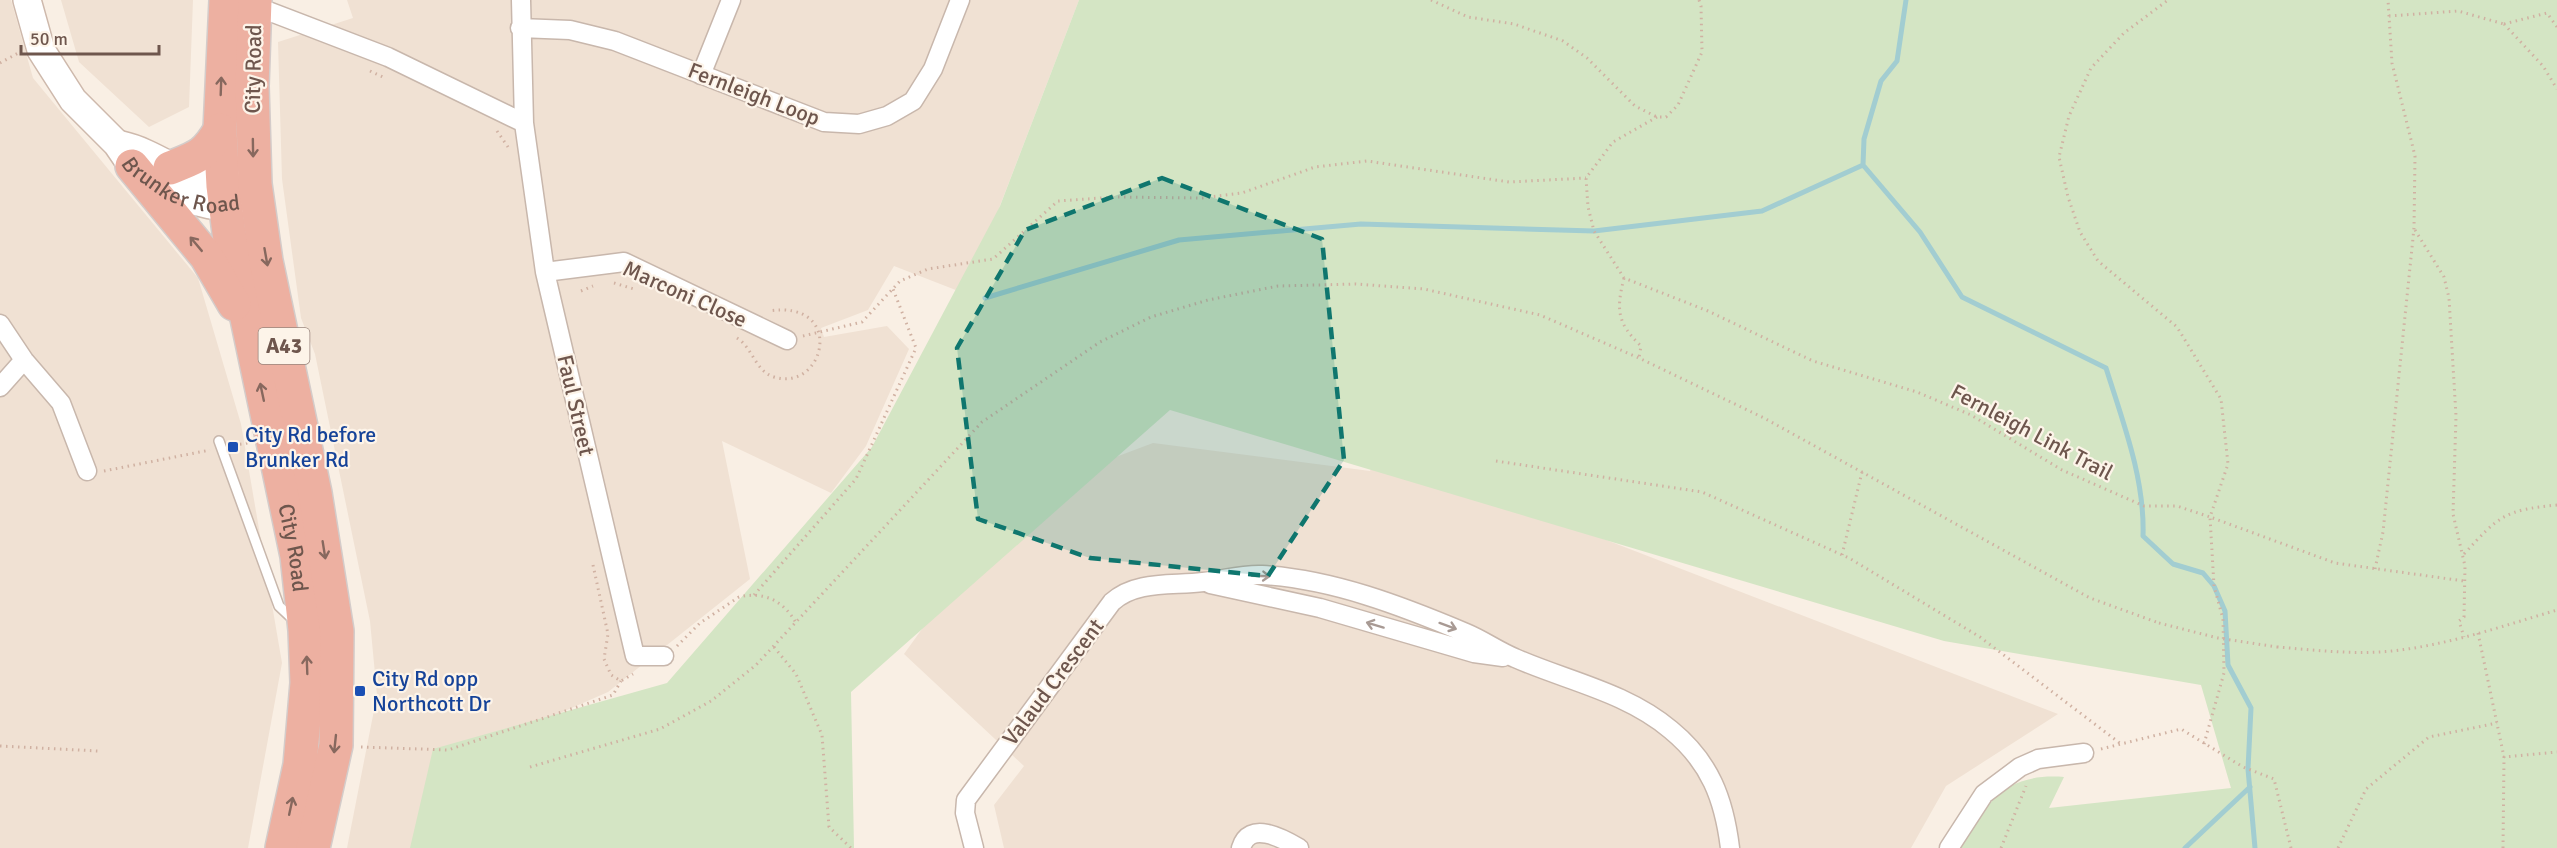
<svg xmlns="http://www.w3.org/2000/svg" width="2557" height="848" font-family="Signika,sans-serif">
<style>
.residential{fill:#f0e1d3}
.green{fill:#d4e5c4}
.lines{fill:none;stroke-linecap:round;stroke-linejoin:round}
.stream{stroke:#a2cdd1;stroke-width:5}
.lane-casing{stroke:#c8b7ac;stroke-width:12}
.street-casing{stroke:#c8b7ac;stroke-width:21}
.secondary-casing{stroke:#ceb9ac;stroke-width:30}
.highway-casing{stroke:#d4ccca;stroke-width:36}
.path{stroke:#d0b1a2;stroke-width:3;stroke-dasharray:1.5 4.5;stroke-linecap:butt}
.lane{stroke:#fff;stroke-width:9}
.street{stroke:#fff;stroke-width:18}
.secondary{stroke:#fff;stroke-width:27}
.highway{stroke:#edb0a1;stroke-width:33}
.path-bridge{stroke:#d0b1a2;stroke-width:3;stroke-dasharray:1.5 4.5;stroke-linecap:butt}
.oneway{stroke:#87685e}
.oneway2{stroke:#a89a94}
.marked{fill:#0f766e;fill-opacity:0.2;stroke:#0f766e;stroke-width:4.5;stroke-dasharray:12 8;stroke-linejoin:round}
.transit-dot{fill:#1a4fb4;stroke:#fdf4e9;stroke-width:2}
.labels{text-anchor:middle;dominant-baseline:central;stroke-width:4.5;stroke-linejoin:round;paint-order:stroke}
.shield{fill:#fdf4e9;stroke:#99857c;stroke-width:1.5}
.shield-label{font-size:21px;font-weight:bold;fill:#6e564d}
.street-label{font-size:22px;fill:#6e564d;stroke:#fdf4e9}
.transit-label{font-size:22px;fill:#164399;stroke:#fdf4e9;text-anchor:start}
</style>
<rect width="100%" height="100%" fill="#f9efe4"/>
<path class="residential" d="M0,0H11L33,78L198,278L241,424L282,663L248,848H0Z
M61,0H193L189,107L149,127L79,62Z
M347,0H1079L966,294L894,266L868,310L821,328L824,337L887,326L909,349L866,446L831,493L722,441L750,579L608,692L512,734L485,848H347L377,695L370,621L315,354L301,318L282,179L278,42L353,18Z
M1153,443L1370,471L1378,452L2058,714L1946,786L1911,848H1004L994,805L1024,766L904,654L1020,493Z"/>
<path class="green" d="M1079,0H2557V848H1961C1987,801 2005,773 2064,777L2049,808L2231,788L2201,685L1944,641L1170,410L851,692L854,848H410L433,749L667,683L872,447L1000,206Z"/>
<g class="lines">
<path class="stream" d="M1906,0L1897,61L1881,81L1864,139L1863,165L1920,232L1962,297L2106,368C2123,422 2145,479 2143,536L2173,564L2203,573L2214,586L2225,611L2228,665L2251,708L2248,769L2255,848
M985,298L1179,240L1361,224L1594,231L1762,211L1863,165
M2185,848L2250,787"/>
<g class="lane-casing">
<path id="lane" d="M219,441L279,606L295,621"/>
</g>
<g class="street-casing">
<path id="street" d="M521,0L524,123L545,272L635,656H664
M255,6L388,57L524,123
M520,28L570,30L615,41L824,122L859,124L887,116L913,101L933,69L960,0
M701,75L731,0
M545,272L624,262L787,340
M0,324L24,360L61,403L87,471
M0,387L24,360
M1210,584L1320,608L1474,653L1503,657
M974,848L965,813L966,800L1112,602C1136,580 1173,586 1203,582C1223,580 1242,574 1262,575C1332,579 1402,606 1466,633C1483,640 1498,651 1515,658C1567,681 1626,692 1671,730C1710,762 1724,799 1730,848
M1241,848C1249,820 1282,838 1299,848
M1949,848L1984,794L2020,767L2038,759L2084,753"/>
</g>
<g class="secondary-casing">
<g id="secondary">
<path id="s1" d="M27,0L41,50L73,100L117,144L132,166L167,191L182,198L210,205L244,201"/>
<path d="M121,145C165,155 191,189 241,185"/>
</g>
</g>
<g class="highway-casing">
<g id="highway">
<path id="s2" d="M226,0L220,130L223,186L229,233L297,556L305,630L307,683L300,765L282,848"/>
<path d="M255,0L252,86L255,184L266,261L315,493L337,631L336,745L313,848"/>
<path d="M132,166L206,256L234,304"/>
<path d="M170,168C197,157 205,156 220,130"/>
</g>
</g>
<path class="path" d="M1431,0L1468,17L1514,24L1563,41L1587,58L1635,106L1657,117H1666L1678,105L1702,52L1701,6L1699,0
M2389,16L2458,11L2504,24
M2504,24L2543,66L2557,89
M2504,24L2547,13L2557,27
M0,63L20,52
M370,71L383,77
M1657,117L1613,142L1586,178L1588,207L1594,231L1624,278L1708,311L1813,361L1917,392L1971,415L2062,470L2144,506H2177L2210,517L2228,464L2221,399L2177,327L2098,261L2080,232L2068,197L2059,157L2069,116L2091,68L2124,33L2168,0
M497,131L508,147
M2415,230L2444,277L2449,298L2456,416L2453,514L2465,566L2464,617L2459,621L2464,637
M1624,278C1616,310 1617,323 1641,346L1639,358
M614,283L634,289
M581,291L593,286
M803,336L862,322L900,281L928,269L993,259L1058,201L1115,197L1202,198L1242,193L1315,167L1367,161L1509,182L1586,178
M737,338C753,348 755,371 774,377C825,393 847,299 768,311
M234,445L248,443
M1496,461L1702,492L1849,558L1980,637L2121,744
M104,471L210,450
M2464,554C2499,516 2504,510 2557,505
M1842,555L1862,472
M593,565L608,634L604,659L611,675L621,681L633,674
M2375,569L2383,532L2414,228L2415,156L2392,63L2388,0
M754,595L856,479L916,348L893,289
M2478,633L2504,757
M677,646L700,623L739,597C764,591 784,601 796,623
M774,647L796,674L822,735L829,827L851,848
M2277,647C2315,650 2354,655 2392,651C2448,645 2503,626 2557,610
M2204,744L2224,673L2223,619L2214,586L2210,517L2335,563L2464,581
M0,746L98,751
M361,747L448,750L613,695L621,681
M2101,749L2181,729L2243,767L2274,779L2291,848
M530,767L660,729L711,701L756,665L982,422L1100,342L1151,317L1208,300L1278,286L1356,284L1424,289L1540,315L1639,358L1764,418L2090,598L2159,623
M2001,848L2026,786
M2338,848L2366,789L2429,737L2497,723
M2503,848L2504,757L2557,752"/>
<use href="#lane" class="lane"/>
<use href="#street" class="street"/>
<use href="#secondary" class="secondary"/>
<use href="#highway" class="highway"/>
<path class="path-bridge" d="M2159,623L2218,638L2277,647"/>
</g>
<defs><path id="oneway-shaft" d="M-6 0H5M1.5-3L5.5 0L1.5 3" fill="none" stroke-width="1.6" stroke-linecap="round" stroke-linejoin="round" transform="scale(1.5)"/></defs>
<g class="oneway">
<use href="#oneway-shaft" transform="translate(221 86) rotate(-88)"/>
<use href="#oneway-shaft" transform="translate(253 148) rotate(89)"/>
<use href="#oneway-shaft" transform="translate(196 244) rotate(-130)"/>
<use href="#oneway-shaft" transform="translate(266 257) rotate(80)"/>
<use href="#oneway-shaft" transform="translate(262 392) rotate(-102)"/>
<use href="#oneway-shaft" transform="translate(324 550) rotate(81)"/>
<use href="#oneway-shaft" transform="translate(307 665) rotate(-92)"/>
<use href="#oneway-shaft" transform="translate(335 744) rotate(96)"/>
<use href="#oneway-shaft" transform="translate(291 806) rotate(-78)"/>
</g>
<g class="oneway2">
<use href="#oneway-shaft" transform="translate(1261 576) rotate(2)"/>
<use href="#oneway-shaft" transform="translate(1375 625) rotate(-163)"/>
<use href="#oneway-shaft" transform="translate(1448 626) rotate(20)"/>
</g>
<path class="marked" d="M1162,178L1322,239L1344,460L1268,576L1090,558L978,519L957,348L1025,230Z"/>
<g class="transit-dot">
<rect x="227" y="441" width="12" height="12" rx="3"/>
<rect x="354" y="685" width="12" height="12" rx="3"/>
</g>
<g class="labels">
<rect class="shield" x="258.5" y="328" width="51" height="36" rx="4.5"/>
<g class="shield-label">
<text x="284" y="346">A43</text>
</g>
<g class="street-label">
<text transform="translate(253 69) rotate(-89)">City Road</text>
<text transform="translate(754 94) rotate(21)">Fernleigh Loop</text>
<text stroke="none"><textPath href="#s1" startOffset="255">Brunker Road</textPath></text>
<text transform="translate(685 294) rotate(24)">Marconi Close</text>
<text transform="translate(576 405) rotate(77)">Faul Street</text>
<text transform="translate(2032 432) rotate(28)">Fernleigh Link Trail</text>
<text stroke="none"><textPath href="#s2" startOffset="555">City Road</textPath></text>
<text transform="translate(1053 682) rotate(-53)">Valaud Crescent</text>
</g>
<g class="transit-label">
<text x="245" y="434">City Rd before<tspan x="245" dy="25">Brunker Rd</tspan></text>
<text x="372" y="678">City Rd opp<tspan x="372" dy="25">Northcott Dr</tspan></text>
</g>
</g>
<path d="M21 45v9h138v-9" fill="none" stroke="#6e564d" stroke-width="3"/>
<text x="30" y="45" font-size="18" fill="#6e564d" stroke="#fdf4e9" stroke-width="4.5" paint-order="stroke">50 m</text>
</svg>
